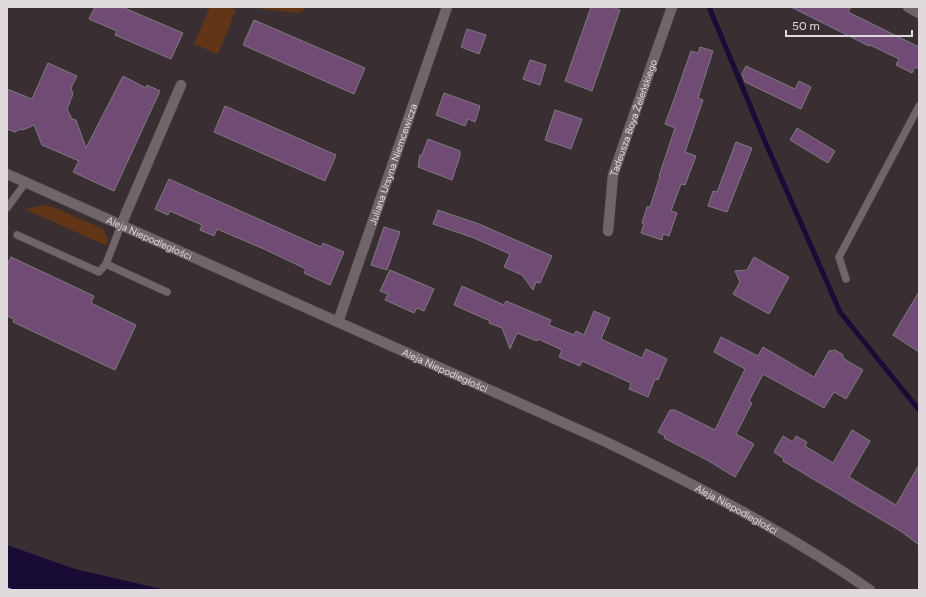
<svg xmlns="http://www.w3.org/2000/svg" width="926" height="597" font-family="Figtree,sans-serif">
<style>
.green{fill:#613515}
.water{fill:#180b36}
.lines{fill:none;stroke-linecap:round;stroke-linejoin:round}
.stream{stroke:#180b36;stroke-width:5}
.ferry{stroke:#bfb6f4;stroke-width:1;stroke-dasharray:5 4;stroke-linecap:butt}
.building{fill:#704c75;stroke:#807981}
.lane-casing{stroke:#564e51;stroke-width:8}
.street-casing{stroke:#564e51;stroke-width:11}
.secondary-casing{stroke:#564e51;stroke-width:11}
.lane{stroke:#706569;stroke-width:7}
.street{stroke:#706569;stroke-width:10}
.secondary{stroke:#706569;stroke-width:10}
.labels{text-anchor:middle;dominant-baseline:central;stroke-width:4;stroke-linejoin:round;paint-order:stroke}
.street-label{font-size:10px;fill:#e1dadd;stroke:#392f33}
</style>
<rect width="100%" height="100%" fill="#392f33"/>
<path class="green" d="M210,7H229L236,10L218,54L194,44Z
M247,7H306L302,12L296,13Z
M44,205L53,207L103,229L108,239L107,246L25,209Z"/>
<path class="water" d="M7,545L75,569L166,590H7Z"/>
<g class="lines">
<path class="stream" d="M709,7L764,139L840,312L919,410"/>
<path class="ferry" d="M7,588L14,590"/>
</g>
<path class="building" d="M95,7H122L183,33L171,59L115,35L117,31L89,19Z
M591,7H612L620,10L592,91L565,81Z
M791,7H851L848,12L919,47V69L915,67L912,73L896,65L899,59L870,45L869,46Z
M254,20L365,68L354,94L243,45Z
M467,29L486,35L479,54L461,47Z
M700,47L713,51L698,98L703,100L685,152L696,156L685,185L681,184L671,211L677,213L669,236L663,234L662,240L641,233L644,224L642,223L647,207H650L660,176H659L675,128L665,124L671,108L691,51L698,53Z
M530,60L546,65L540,85L523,79Z
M48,63L77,76L71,88L73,94L67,109L72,119L76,120L86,148L123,76L146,88L147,85L160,91L114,191L73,172L79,161L42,145L34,125L23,130L20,129L15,132L7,129V89L32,99Z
M746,66L795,89L799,81L811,87L801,109L745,82L742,74Z
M444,93L480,106L475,122L468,119L465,126L436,115Z
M225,106L336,155L325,181L214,132Z
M555,110L582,119L571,149L545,140Z
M797,128L835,151L828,163L790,140Z
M428,139L460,151V156L452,180L418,167L420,155H422Z
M736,142L752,148L727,212L708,206L713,191L717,192Z
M169,179L321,247L323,243L344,252L330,285L304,273L306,269L264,249L217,229L214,236L200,230L202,225L170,211L168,215L155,209Z
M438,210L479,224L552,256L540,283L536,282L533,290L522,275L504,267L510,254L474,238L433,224Z
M384,227L400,232L387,270L371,265Z
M11,257L94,296L91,303L136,325L115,370L13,322L14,319L7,316V265Z
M754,257L789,277L769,314L733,294L740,282L735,271L747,270Z
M390,270L434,289L424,311L417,308L414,313L385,300L388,294L380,291Z
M462,286L504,305L506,301L551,320L549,325L574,335L576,331L584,335L594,311L610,318L601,339L642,358L646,349L667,359L658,380L655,379L648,397L629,389L631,383L582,361L580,366L559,357L562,350L538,339L537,341L517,333L510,349L502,328L489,323L490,321L454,305Z
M919,292V352L893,335Z
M721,337L758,356L763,347L814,377L829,351L835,350L842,354L844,359L863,370L846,399L834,392L824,408L763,374L749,401L752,403L736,434L754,444L735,477L707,460L664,438L665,436L658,432L670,410H675L715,430L745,369L714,352Z
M852,430L870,441L849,477L896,505L919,465V545L902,532L783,461L784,459L774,452L783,436L793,442L796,436L807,442L805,446L833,463Z"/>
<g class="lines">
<g class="lane-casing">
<path id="lane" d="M7,208L26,182
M17,235L99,272L106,264L167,292
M106,264L121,225
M846,279L839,257L919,106"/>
</g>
<g class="street-casing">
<g id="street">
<path d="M908,7L919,13"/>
<path d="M121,225L181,85"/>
<path id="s1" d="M608,231L613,175L672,7"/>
<path id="s2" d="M338,322L447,7"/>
</g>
</g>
<g class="secondary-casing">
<g id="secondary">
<path id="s3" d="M7,174L604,441C696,485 786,532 870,590"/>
</g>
</g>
<use href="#lane" class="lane"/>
<use href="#street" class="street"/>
<use href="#secondary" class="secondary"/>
</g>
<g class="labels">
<g class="street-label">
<text stroke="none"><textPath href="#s1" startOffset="117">Tadeusza Boya Żeleńskiego</textPath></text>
<text stroke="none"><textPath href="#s2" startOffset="167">Juliana Ursyna Niemcewicza</textPath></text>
<text stroke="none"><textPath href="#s3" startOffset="156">Aleja Niepodległości</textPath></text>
<text stroke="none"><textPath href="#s3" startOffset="480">Aleja Niepodległości</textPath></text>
<text stroke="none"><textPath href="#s3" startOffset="803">Aleja Niepodległości</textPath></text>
</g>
</g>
<rect width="926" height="597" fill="none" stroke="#e1dadd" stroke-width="16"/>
<path d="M786 30v6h126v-6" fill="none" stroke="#e1dadd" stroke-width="2"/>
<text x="792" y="30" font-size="12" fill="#e1dadd" stroke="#392f33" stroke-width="3" paint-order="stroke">50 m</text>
</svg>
